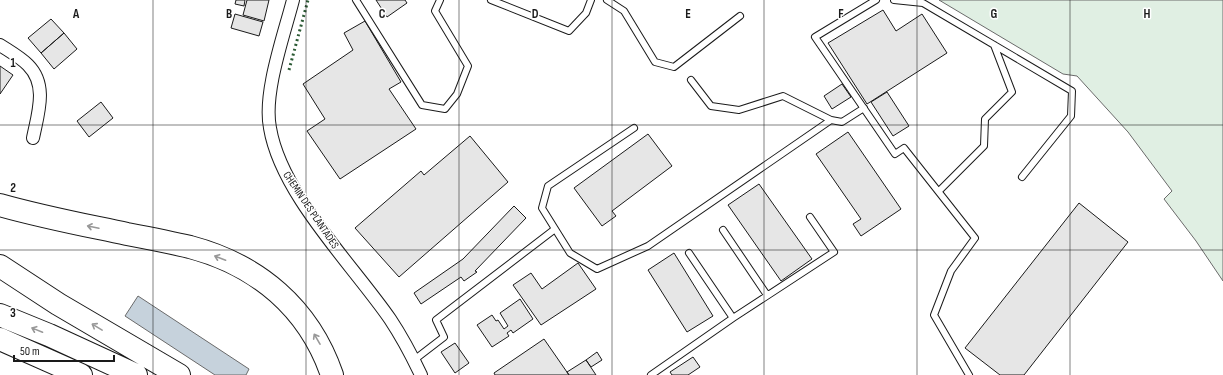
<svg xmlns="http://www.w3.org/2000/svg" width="1223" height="375" font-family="'Sofia Sans Condensed',sans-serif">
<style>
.grass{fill:#e0efe3;stroke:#6a6a6a}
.water{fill:#c6d2dc;stroke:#6a6a6a}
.building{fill:#e6e6e6;stroke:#1a1a1a}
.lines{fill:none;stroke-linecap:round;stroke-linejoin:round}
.lane-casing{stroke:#1a1a1a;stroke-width:8}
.street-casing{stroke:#1a1a1a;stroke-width:14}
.highway-casing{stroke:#1a1a1a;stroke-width:24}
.lane{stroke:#fff;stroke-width:6}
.street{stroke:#fff;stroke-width:12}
.highway{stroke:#fff;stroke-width:22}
.hedge{stroke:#2b5a34;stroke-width:3;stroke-dasharray:2 3;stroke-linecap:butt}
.oneway{stroke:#989898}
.grid{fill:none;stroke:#1a1a1a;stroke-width:1;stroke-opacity:0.55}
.labels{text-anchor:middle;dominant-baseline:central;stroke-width:3;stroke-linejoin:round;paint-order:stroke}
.street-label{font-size:11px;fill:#1a1a1a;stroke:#fff}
.grid-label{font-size:13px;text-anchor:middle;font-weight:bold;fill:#1a1a1a;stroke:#fff;stroke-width:3;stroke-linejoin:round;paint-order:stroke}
</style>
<rect width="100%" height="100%" fill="#fff"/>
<path class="grass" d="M939,0H1223V281L1196,241L1164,199L1172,191L1128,132L1077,76L1063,74Z"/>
<path class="water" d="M138,296L249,369L246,375H215L125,316Z"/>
<path class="building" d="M236,0H245L244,6L235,4Z
M247,0H269L264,21L243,15Z
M376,0H405L407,3L387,17Z
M883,10L896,31L922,14L947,53L867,104L828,43Z
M235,14L263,22L259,36L231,28Z
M51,19L64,33L41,53L28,38Z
M365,21L401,82L389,89L416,129L340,179L307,131L325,119L303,84L353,50L344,33Z
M64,33L77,49L54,69L41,53Z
M0,66L13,75L0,94Z
M842,84L851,97L832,109L824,96Z
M887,92L909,126L893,136L871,102Z
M101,102L113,118L89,137L77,121Z
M848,132L901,209L861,236L853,224L861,219L816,154Z
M648,134L672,166L612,211L616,216L602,226L574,188Z
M470,136L508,182L399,277L355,228L421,171L424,175Z
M759,184L812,259L781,281L728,205Z
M1079,203L1128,242L1024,375H1000L965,348Z
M514,206L526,218L475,271L477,272L464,281L461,277L421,304L414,293L463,259Z
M674,253L713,316L687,332L648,270Z
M578,263L596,289L541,325L513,285L531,273L542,289Z
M520,299L533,319L513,333L511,330L507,333L509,336L492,347L477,325L492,315L496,321L498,320L504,329L508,326L500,313Z
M544,339L569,375H495L494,373Z
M455,343L469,363L455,373L441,352Z
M597,352L602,360L591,367L586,360Z
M693,357L700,367L688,375H672L670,372Z
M586,360L596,375H569L567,372Z"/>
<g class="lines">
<g class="lane-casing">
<path id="lane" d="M356,0L422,105L445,109L457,94L468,66L435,11L440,0
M491,0L569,31L586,13L591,0
M607,0L624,11L655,62L674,67L740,16
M876,0L815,37L895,154L904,148L975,238L951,271L934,315L969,375
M894,0L923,3L1072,91L1071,116L1022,177
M691,80L711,106L739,110L783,96L831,120L842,122L864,108
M634,128L548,186L542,208L570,253L597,269L648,246L831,120
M939,191L984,146L985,119L1012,92L994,45
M723,230L767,295
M733,318L834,252L810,217
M414,360L444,337L436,320L555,229
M651,375L733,318L689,253"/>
</g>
<g class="street-casing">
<path id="street" d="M293,0C284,35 263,93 270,128C281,194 352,264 390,319C402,337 412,356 421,375
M0,45C9,51 20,57 28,65C48,85 38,113 33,138"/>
</g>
<g class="highway-casing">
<path id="highway" d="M0,205C42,217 85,225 127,234C148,238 169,242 190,247C258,265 309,308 332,375
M0,266L58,304L179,375
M0,315L49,335L136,375
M0,339L81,375"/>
</g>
<use href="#lane" class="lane"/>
<use href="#street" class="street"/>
<use href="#highway" class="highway"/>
<path class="hedge" d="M289,70L308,0"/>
</g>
<defs><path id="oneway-shaft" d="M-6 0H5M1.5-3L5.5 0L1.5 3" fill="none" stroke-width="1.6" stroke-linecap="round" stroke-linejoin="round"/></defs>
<g class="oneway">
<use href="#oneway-shaft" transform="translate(93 227) rotate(-168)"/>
<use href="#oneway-shaft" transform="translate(220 258) rotate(-159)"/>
<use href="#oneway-shaft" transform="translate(97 327) rotate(-149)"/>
<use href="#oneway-shaft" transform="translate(37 330) rotate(-158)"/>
<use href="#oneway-shaft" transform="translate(317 339) rotate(-120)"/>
</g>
<path class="grid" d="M153,0V375M306,0V375M459,0V375M612,0V375M764,0V375M917,0V375M1070,0V375M0,125H1223M0,250H1223"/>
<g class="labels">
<g class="street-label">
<text transform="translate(311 210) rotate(56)">CHEMIN DES PLANTADES</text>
</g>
</g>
<g class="grid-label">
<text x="76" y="18">A</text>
<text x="229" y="18">B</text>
<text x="382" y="18">C</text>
<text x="535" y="18">D</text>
<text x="688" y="18">E</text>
<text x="841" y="18">F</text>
<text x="994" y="18">G</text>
<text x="1147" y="18">H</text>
<text x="13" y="67">1</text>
<text x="13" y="192">2</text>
<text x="13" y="317">3</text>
</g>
<path d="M14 355v6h100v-6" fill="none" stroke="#1a1a1a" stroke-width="2"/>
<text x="20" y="355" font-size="12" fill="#1a1a1a" stroke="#ffffff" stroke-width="3" paint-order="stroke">50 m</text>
</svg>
